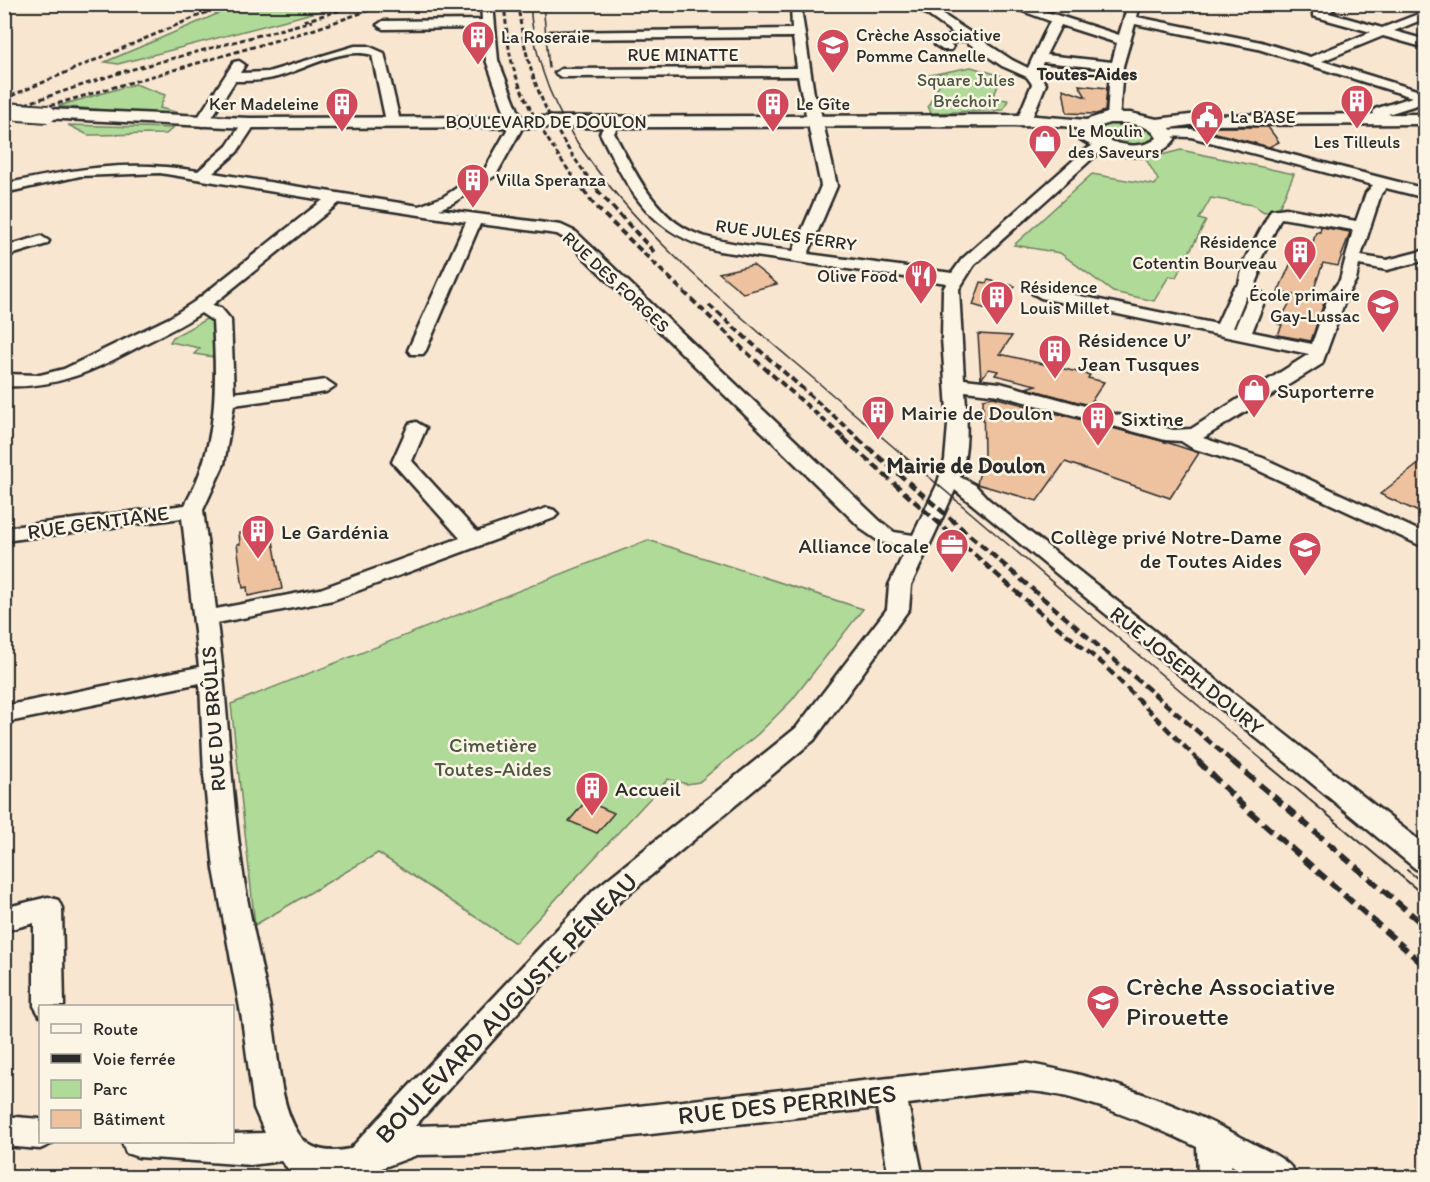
<svg xmlns="http://www.w3.org/2000/svg" width="1430" height="1182" font-family="Itim,sans-serif">
<style>
.green{fill:#b0da98;stroke:#6e8262;stroke-width:1.5}
.building{fill:#efc29f;stroke:#2b2b2b;stroke-width:1.5}
.lines{fill:none;stroke-linecap:round;stroke-linejoin:round}
.minor-casing{stroke:#2b2b2b;stroke-width:5}
.major-casing{stroke:#2b2b2b;stroke-width:5}
.minor{fill:#fcf5e5;fill-rule:evenodd}
.major{fill:#fcf5e5;fill-rule:evenodd}
.tram-far1{stroke:#2b2b2b;stroke-width:1.5}
.tram{stroke:#2b2b2b;stroke-width:2}
.rail-far3{stroke:#2b2b2b;stroke-width:3;stroke-dasharray:5 3;stroke-linecap:butt}
.rail-far2{stroke:#2b2b2b;stroke-width:4;stroke-dasharray:7 4;stroke-linecap:butt}
.rail-far1{stroke:#2b2b2b;stroke-width:4.5;stroke-dasharray:9 4.5;stroke-linecap:butt}
.rail{stroke:#2b2b2b;stroke-width:6;stroke-dasharray:12 6;stroke-linecap:butt}
.major-bridge-casing{stroke:#2b2b2b;stroke-width:20;stroke-linecap:butt}
.major-bridge{stroke:#fcf5e5;stroke-width:16}
.labels{text-anchor:middle;dominant-baseline:central;stroke-width:5;stroke-linejoin:round;paint-order:stroke}
.far-poi-label{font-size:18px;fill:#2b2b2b;stroke:#fcf5e5;text-anchor:start}
.far-street-label{font-size:18px;fill:#2b2b2b;stroke:#fcf5e5}
.far-neighbourhood-label{font-size:18px;font-weight:bold;fill:#2b2b2b;stroke:#fcf5e5}
.far-park-label{font-size:18px;fill:#4c5746;stroke:#fcf5e5}
.poi-label{font-size:21px;fill:#2b2b2b;stroke:#fcf5e5;text-anchor:start}
.street-label{font-size:21px;fill:#2b2b2b;stroke:#fcf5e5}
.park-label{font-size:21px;fill:#4c5746;stroke:#fcf5e5}
.neighbourhood-label{font-size:22px;font-weight:bold;fill:#2b2b2b;stroke:#fcf5e5}
.near-poi-label{font-size:26px;fill:#2b2b2b;stroke:#fcf5e5;text-anchor:start}
.near-street-label{font-size:26px;fill:#2b2b2b;stroke:#fcf5e5}
</style>
<rect width="100%" height="100%" fill="#f8e6d0"/>
<filter id="ink" filterUnits="userSpaceOnUse"><feTurbulence type="fractalNoise" baseFrequency=".0167" numOctaves="2"/><feDisplacementMap in="SourceGraphic" scale="12" xChannelSelector="R" yChannelSelector="G"/><feConvolveMatrix kernelMatrix="1 2 1 2 8 2 1 2 1" color-interpolation-filters="sRGB"/></filter>
<g filter="url(#ink)">
<path class="green" d="M238,5H343L118,64L105,62Z
M971,67L1002,76L993,98L1008,100L1003,110L931,113L928,106L940,83L936,81L940,79L925,76Z
M135,84L165,95L160,108L187,115L184,117L58,106Z
M1107,122C1124,122 1145,121 1156,135C1145,153 1105,145 1094,131L1097,126Z
M68,125L173,128L166,134L88,135Z
M1181,150L1294,174L1279,208L1264,212L1253,205L1211,198L1199,219L1206,221L1176,277L1169,276L1154,301L1113,292L1060,253L1014,245L1092,174L1155,185L1158,180L1146,159Z
M212,316L214,357L194,354L200,348L170,342L173,337Z
M648,540L863,609L792,700L758,734L699,782L687,784L668,779L515,943L378,853L255,925L231,704Z"/>
<path class="building" d="M1079,85L1107,88L1105,111L1096,114L1067,113L1063,89L1086,97Z
M1210,127H1268L1279,142L1269,147L1209,131Z
M1321,227L1350,232L1338,266L1323,263L1311,297L1325,300L1311,341L1278,335L1282,325L1278,324L1294,295L1278,292L1294,256L1308,259L1316,232H1320Z
M753,265L777,284L743,293L719,273Z
M988,280L1015,286L1009,295L1012,296L1000,313L973,305L981,282L986,283Z
M978,334L1012,336L1000,354L1090,375L1088,378L1104,382L1089,405L1026,388L1036,385L995,375L998,371L989,369L981,379Z
M993,397L1166,442L1199,453L1170,498L1065,462L1037,501L977,484L984,454L983,399Z
M1425,459V515L1380,494Z
M271,530L282,589L248,596L247,587L243,588L237,544H240L239,533Z
M586,801L614,813L597,833L569,821Z"/>
<g class="lines">
<g class="minor-casing">
<path id="minor" d="M481,4H493L498,60L519,113L521,130L496,175L453,203L439,209L561,225L576,232L880,521L894,532L913,535L937,485L945,460L948,425L942,338L943,289L947,283L719,251C649,233 630,193 600,133L609,118H619L621,121L614,133C633,169 656,219 697,234C728,245 761,247 793,251L821,186L798,76L561,77L555,73L561,69L797,68L793,37L554,39L550,38V32L792,29L791,4H803L802,15L814,94L818,100L837,186L808,254L952,273L962,259L1085,150L1099,142H1109V148L1095,156L974,265L959,289L964,379L1000,383L1173,430L1191,429L1309,354L1041,298L1032,293L1035,289L1041,288L1217,324L1233,289L1239,284L1244,261L1271,210L1286,208L1356,221L1366,193L1373,185L1191,137L1160,136V130L1191,129L1426,189V198L1386,188L1381,194L1361,256L1387,260L1426,250V260L1387,270L1359,265L1356,280L1347,295L1322,364L1203,438L1263,458L1426,534V548L1249,466L1192,448L1181,441L1165,440L999,395L965,391C967,420 969,448 960,477L975,485L988,499L1426,846V872L1416,869L955,490L911,585L909,609L814,740L614,906L415,1126L477,1124L1024,1063C1105,1077 1181,1104 1252,1143C1269,1152 1291,1160 1298,1178H1252L1231,1165L1232,1178H1198L1197,1147C1154,1126 1071,1090 1023,1091C985,1091 946,1100 908,1104L923,1178H889L877,1108L477,1154L417,1155L371,1172L366,1178H303L293,1174L281,1161L251,1165L138,1157L126,1153L122,1142H232V1134L265,1133L254,1108L242,1019L214,869L204,775L200,683L4,723V706L199,667L182,518L4,541V528L185,505C218,447 217,386 213,321L201,313C181,326 158,337 136,348C93,371 55,389 4,386V374L40,375L64,369L169,318L194,302L323,200L160,173L80,176L4,193V184C74,169 126,159 198,171L227,146L244,120L249,119L256,123L237,152L213,173L419,206L443,197L485,169L507,130L505,113L486,60L483,28L383,29L377,25L383,21L482,20ZM339,203L466,222L408,350L411,354H423L426,350L480,224L557,234L564,238L864,531L880,542L907,547L889,585L887,609L796,728L594,890L350,1149C330,1153 310,1152 298,1133C278,1100 279,1056 272,1019C263,968 249,918 242,867C230,786 228,704 217,623L333,600L554,518L558,514L554,510L547,508L477,532L412,461L426,428L416,422L409,424L392,462L460,538L320,589L216,609L203,510L224,464L234,405L326,392L335,386L326,380L234,393L231,320L221,308L212,305ZM1281,218L1353,230L1340,280L1329,295L1312,344L1252,332L1266,297L1255,286L1259,276L1260,261ZM1246,296L1248,298L1235,328H1233Z
M912,4H927L1012,60L1028,68L1050,21L1003,4H1022L1119,35L1128,5L1140,4L1137,17L1261,42L1310,57L1371,32L1313,16V10L1328,5L1334,9L1329,13L1382,28L1426,11V18L1394,31L1426,40V48L1383,36L1322,61L1426,93V102L1388,114V122H1378L1373,112L1375,109L1412,97L1258,49L1135,24L1123,66L1119,121L1114,122L1107,118L1110,69L1043,62L1038,74L1046,84L1031,120L1024,124L1017,120L1032,84L1027,77L1002,66L964,40L950,43L953,47L951,50H943L935,45V39L956,35ZM1061,25L1117,43L1112,62L1046,55Z
M355,46H368L384,53L399,117L395,125L390,126L383,122L385,117L372,55C341,46 303,71 273,78C260,81 248,81 235,81L207,125L202,126L195,122L234,62L239,61L245,65L240,73L268,72Z
M41,236L49,241L47,244L4,257V247Z
M48,897L58,900L62,908L64,1006H40V1016L34,1006V923L4,931V908Z
M4,1116L40,1119V1142H53L51,1144L40,1149L4,1146Z"/>
</g>
<g class="major-casing">
<path id="major" d="M48,109L249,118L1024,115L1086,120L1107,113H1130L1157,119L1190,115L1426,114V124L1190,125L1170,128L1175,139C1155,168 1103,155 1080,139L1076,128L1063,126L249,128L42,118L39,114ZM1109,123C1124,123 1149,122 1157,138C1139,152 1111,144 1094,132V129Z"/>
</g>
<use href="#minor" class="minor"/>
<use href="#major" class="major"/>
<path class="tram-far1" d="M530,4C533,52 548,96 573,136C640,241 756,328 849,409C987,527 1126,645 1265,762
M543,4L549,68"/>
<path class="tram" d="M1263,761L1426,897
M1407,870L1426,885"/>
<path class="rail-far3" d="M504,4C506,21 507,38 510,54C519,100 556,155 584,191
M518,4C526,79 552,133 599,191
M304,21L361,4
M4,99L226,4
M10,109L122,72L312,21
M4,119L312,30L387,4"/>
<path class="rail-far2" d="M583,190L597,208L744,350L845,439
M597,190L655,253
M709,305L859,439"/>
<path class="rail-far1" d="M843,438L1038,611L1103,664L1200,762
M857,438L1233,762"/>
<path class="rail" d="M1198,761L1241,804L1426,967
M1232,761L1426,927"/>
<g class="major-bridge-casing">
<path id="major-bridge" d="M4,111L48,114"/>
</g>
<use href="#major-bridge" class="major-bridge"/>
</g>
</g>
<defs>
<g id="building-pin" transform="scale(1.725)"><path d="M0 17L-7.5 6A9.5 9.5 0 1 1 7.5 6Z" fill="#d1495b" stroke="#fcf5e5"/><path d="M-4-6H4V6H1V3H-1V6H-4ZM-2.5-4.3h1.7v1.8h-1.7ZM.8-4.3h1.7v1.8H.8ZM-2.5-1h1.7V.8h-1.7ZM.8-1h1.7V.8H.8Z" fill="#fff"/></g>
<g id="school-pin" transform="scale(1.725)"><path d="M0 17L-7.5 6A9.5 9.5 0 1 1 7.5 6Z" fill="#d1495b" stroke="#fcf5e5"/><path d="M0-5L7-2L0 1L-7-2ZM-4 1L0 2.5L4 1V4Q0 6-4 4Z" fill="#fff"/></g>
<g id="civic-pin" transform="scale(1.725)"><path d="M0 17L-7.5 6A9.5 9.5 0 1 1 7.5 6Z" fill="#d1495b" stroke="#fcf5e5"/><path d="M-.6-6.5H3V-4.5H.6V-3L4-1V1h2V6H-6V1h2V-1L-.6-3ZM-1.2 2.5V6h2.4V2.5Z" fill="#fff"/></g>
<g id="shop-pin" transform="scale(1.725)"><path d="M0 17L-7.5 6A9.5 9.5 0 1 1 7.5 6Z" fill="#d1495b" stroke="#fcf5e5"/><path d="M-5-2.5h2.3a2.7 3.5 0 0 1 5.4 0H5L5.5 6h-11ZM-1.5-2.5h3a1.5 2.3 0 0 0-3 0Z" fill="#fff"/></g>
<g id="restaurant-pin" transform="scale(1.725)"><path d="M0 17L-7.5 6A9.5 9.5 0 1 1 7.5 6Z" fill="#d1495b" stroke="#fcf5e5"/><path d="M-5-6h1v4h1v-4h1v4h1v-4h1v5L-1.5 .5V6h-2V.5L-5-1ZM5-6V6H3V1.5H1.5Q1.5-4 5-6Z" fill="#fff"/></g>
<g id="office-pin" transform="scale(1.725)"><path d="M0 17L-7.5 6A9.5 9.5 0 1 1 7.5 6Z" fill="#d1495b" stroke="#fcf5e5"/><path d="M-6-3h4V-5.5h4V-3h4V5H-6ZM-1-4.5V-3h2v-1.5ZM-6 0V1H6V0Z" fill="#fff"/></g>
</defs>
<g fill-rule="evenodd">
<use href="#building-pin" x="478" y="37"/>
<use href="#school-pin" x="833" y="45"/>
<use href="#building-pin" x="1357" y="101"/>
<use href="#building-pin" x="342" y="104"/>
<use href="#building-pin" x="773" y="104"/>
<use href="#civic-pin" x="1207" y="117"/>
<use href="#shop-pin" x="1045" y="141"/>
<use href="#building-pin" x="473" y="180"/>
<use href="#building-pin" x="1300" y="252"/>
<use href="#restaurant-pin" x="921" y="276"/>
<use href="#building-pin" x="997" y="297"/>
<use href="#school-pin" x="1383" y="305"/>
<use href="#building-pin" x="1055" y="351"/>
<use href="#shop-pin" x="1254" y="390"/>
<use href="#building-pin" x="878" y="412"/>
<use href="#building-pin" x="1098" y="418"/>
<use href="#building-pin" x="258" y="531"/>
<use href="#office-pin" x="952" y="545"/>
<use href="#school-pin" x="1305" y="548"/>
<use href="#building-pin" x="592" y="788"/>
<use href="#school-pin" x="1103" y="1001"/>
</g>
<g class="labels">
<g class="far-poi-label">
<text x="856" y="35">Crèche Associative<tspan x="856" dy="21">Pomme Cannelle</tspan></text>
<text x="501" y="37">La Roseraie</text>
<text x="319" y="104" text-anchor="end">Ker Madeleine</text>
<text x="796" y="104">Le Gîte</text>
<text x="1230" y="117">La BASE</text>
<text x="1068" y="131">Le Moulin<tspan x="1068" dy="21">des Saveurs</tspan></text>
<text x="1357" y="142" text-anchor="middle">Les Tilleuls</text>
<text x="496" y="180">Villa Speranza</text>
<text x="1277" y="242" text-anchor="end">Résidence<tspan x="1277" dy="21">Cotentin Bourveau</tspan></text>
<text x="898" y="276" text-anchor="end">Olive Food</text>
<text x="1020" y="287">Résidence<tspan x="1020" dy="21">Louis Millet</tspan></text>
<text x="1360" y="295" text-anchor="end">École primaire<tspan x="1360" dy="21">Gay-Lussac</tspan></text>
</g>
<g class="far-street-label">
<text x="683" y="55">RUE MINATTE</text>
<text x="546" y="122">BOULEVARD DE DOULON</text>
<text transform="translate(786 235) rotate(8)">RUE JULES FERRY</text>
<text transform="translate(616 282) rotate(43)">RUE DES FORGES</text>
</g>
<g class="far-neighbourhood-label">
<text x="1087" y="74">Toutes-Aides</text>
</g>
<g class="far-park-label">
<text x="966" y="80">Square Jules<tspan x="966" dy="21">Bréchoir</tspan></text>
</g>
<g class="poi-label">
<text x="1078" y="339">Résidence U’<tspan x="1078" dy="24">Jean Tusques</tspan></text>
<text x="1277" y="390">Suporterre</text>
<text x="901" y="412">Mairie de Doulon</text>
<text x="1121" y="418">Sixtine</text>
<text x="281" y="531">Le Gardénia</text>
<text x="1282" y="536" text-anchor="end">Collège privé Notre-Dame<tspan x="1282" dy="24">de Toutes Aides</tspan></text>
<text x="929" y="545" text-anchor="end">Alliance locale</text>
<text x="615" y="788">Accueil</text>
</g>
<g class="street-label">
<text transform="translate(98 522) rotate(-8)">RUE GENTIANE</text>
<text transform="translate(1187 670) rotate(39)">RUE JOSEPH DOURY</text>
<text transform="translate(213 719) rotate(-94)">RUE DU BRÛLIS</text>
</g>
<g class="park-label">
<text x="493" y="744">Cimetière<tspan x="493" dy="24">Toutes-Aides</tspan></text>
</g>
<g class="neighbourhood-label">
<text x="966" y="465">Mairie de Doulon</text>
</g>
<g class="near-poi-label">
<text x="1126" y="986">Crèche Associative<tspan x="1126" dy="30">Pirouette</tspan></text>
</g>
<g class="near-street-label">
<text transform="translate(506 1008) rotate(-46)">BOULEVARD AUGUSTE PÉNEAU</text>
<text transform="translate(787 1104) rotate(-6)">RUE DES PERRINES</text>
</g>
</g>
<rect width="1430" height="1182" fill="none" stroke="#fcf5e5" stroke-width="24"/>
<rect x="12" y="12" width="1406" height="1158" fill="none" stroke="#2b2b2b" stroke-width="2" filter="url(#ink)"/>
<rect x="39" y="1005" width="195" height="138" fill="#fcf5e5" stroke="#a8a49b" stroke-width="1.5"/>
<rect x="51" y="1024" width="30" height="9" fill="#fcf5e5" stroke="#a8a49b" stroke-width="1.5"/>
<text x="93" y="1035" font-size="18" fill="#2b2b2b">Route</text>
<rect x="51" y="1054" width="30" height="9" fill="#2b2b2b" stroke="#a8a49b" stroke-width="1.5"/>
<text x="93" y="1065" font-size="18" fill="#2b2b2b">Voie ferrée</text>
<rect x="51" y="1080" width="30" height="18" fill="#b0da98" stroke="#a8a49b" stroke-width="1.5"/>
<text x="93" y="1095" font-size="18" fill="#2b2b2b">Parc</text>
<rect x="51" y="1110" width="30" height="18" fill="#efc29f" stroke="#a8a49b" stroke-width="1.5"/>
<text x="93" y="1125" font-size="18" fill="#2b2b2b">Bâtiment</text>
</svg>
